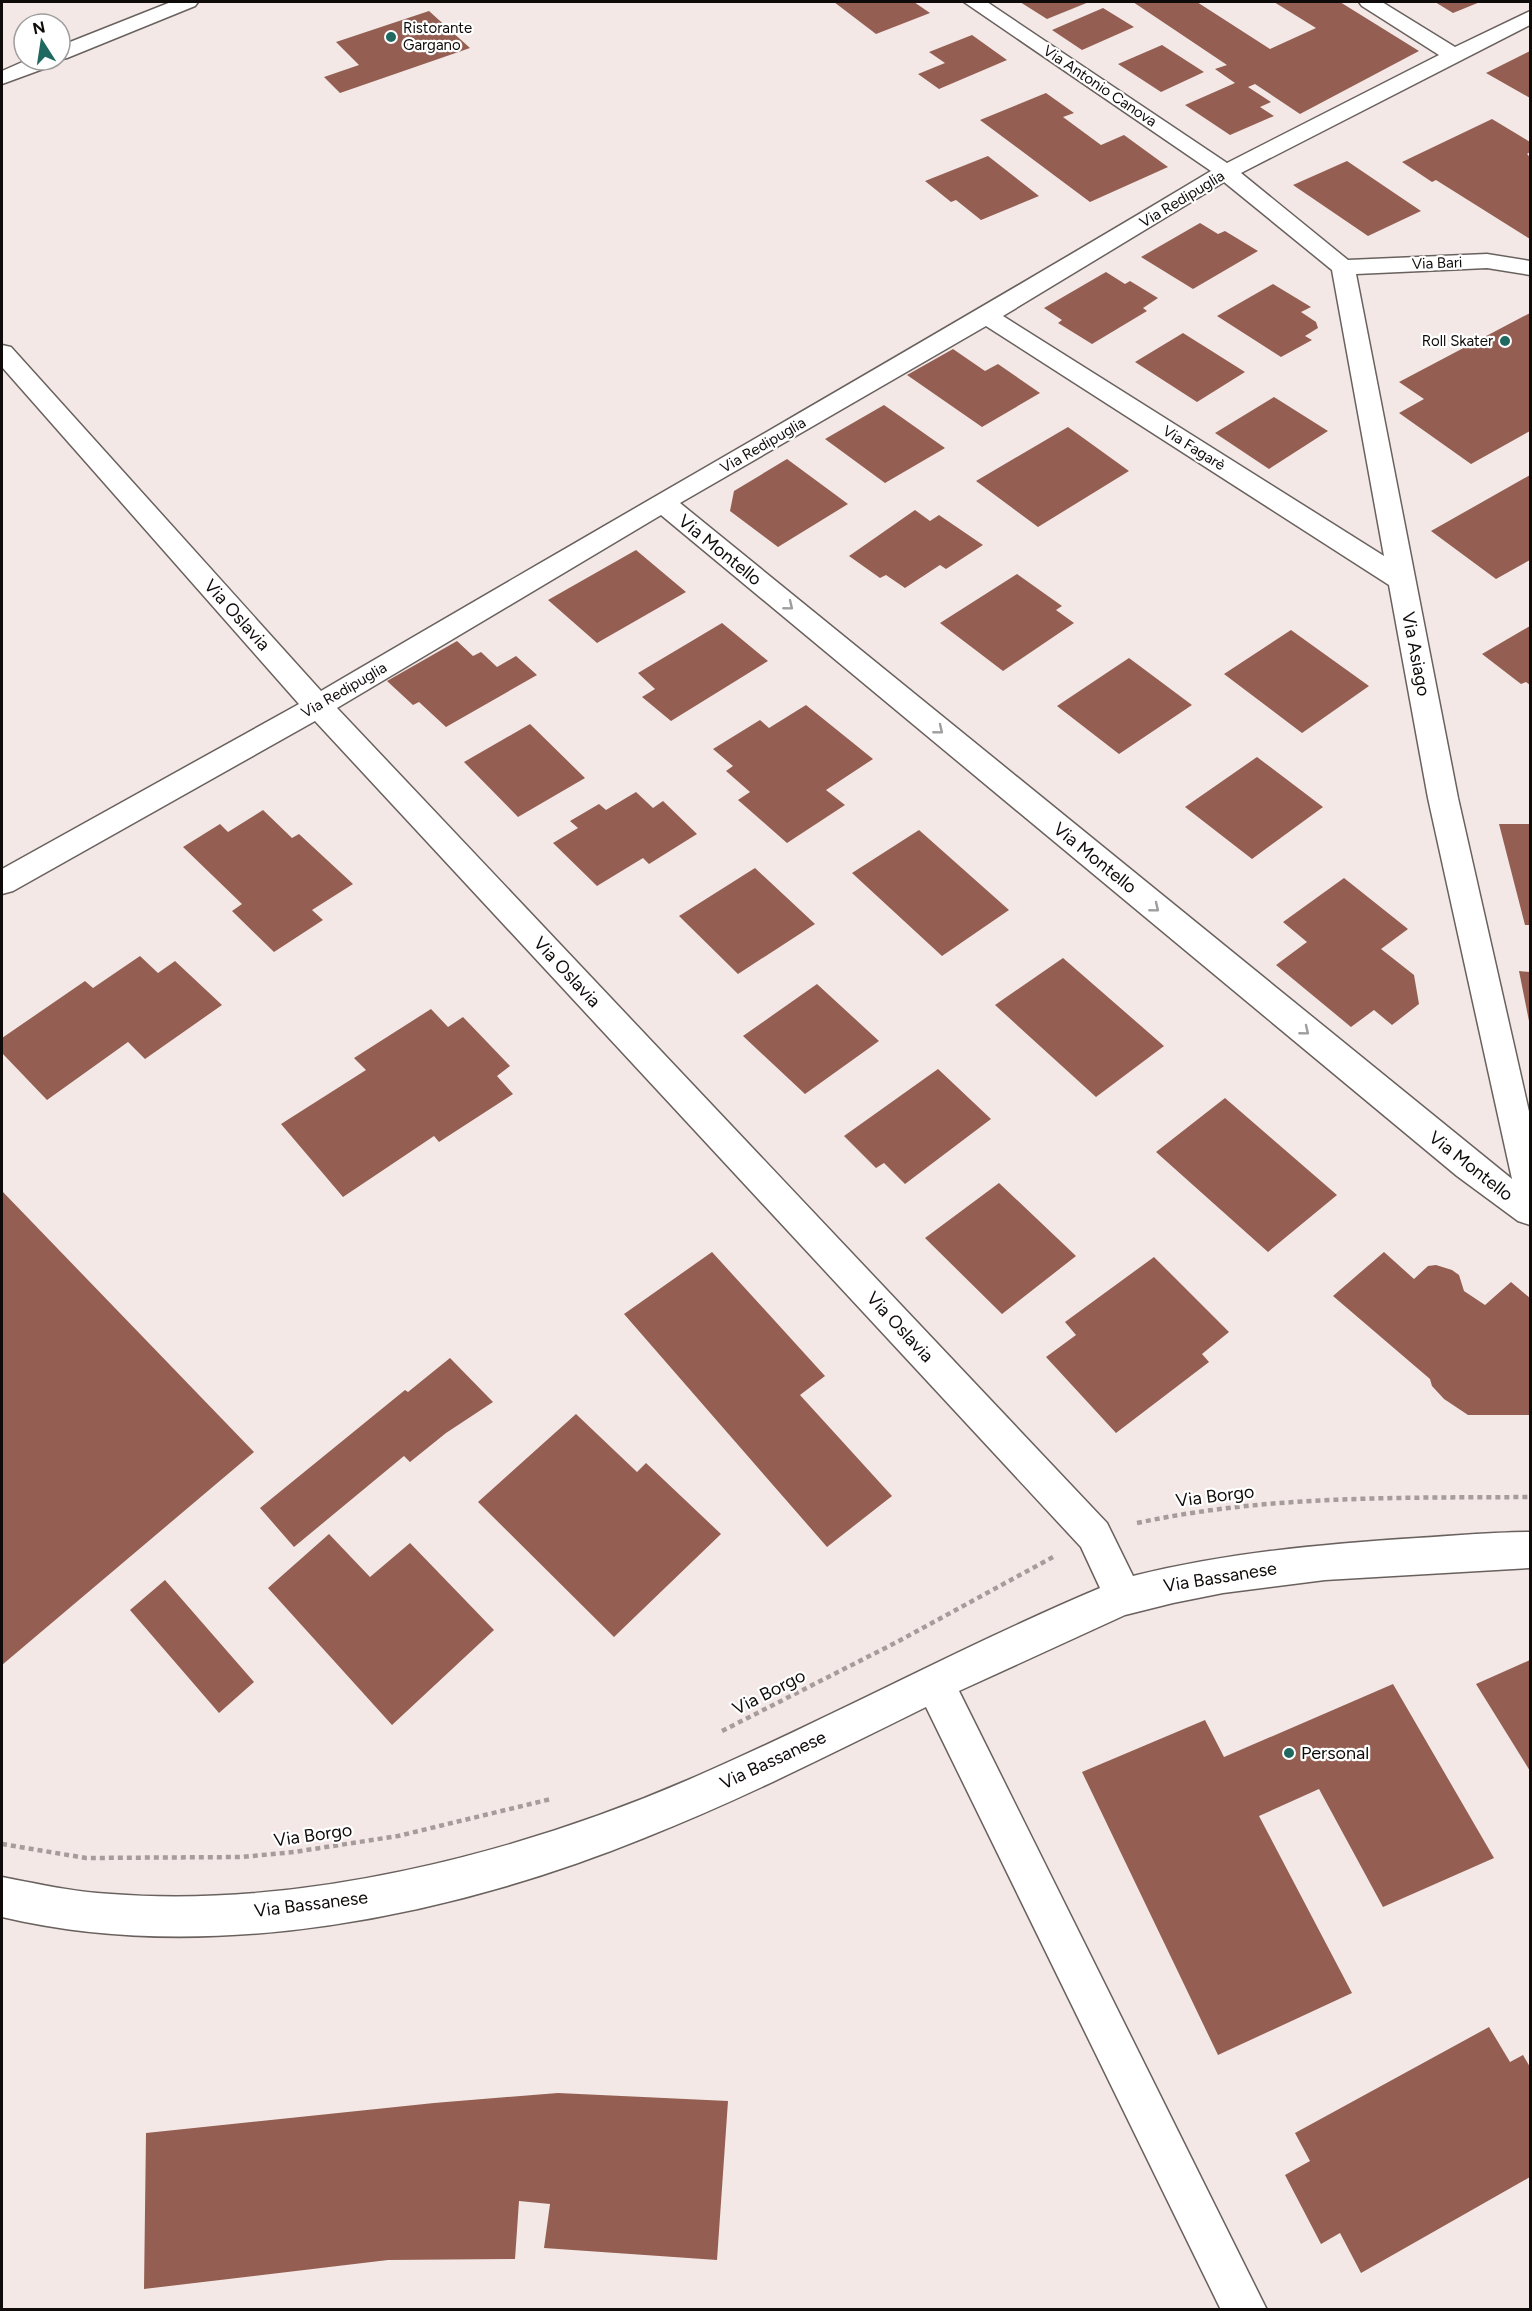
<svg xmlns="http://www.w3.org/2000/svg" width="1532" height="2311" font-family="Figtree,sans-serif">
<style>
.building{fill:#945f52}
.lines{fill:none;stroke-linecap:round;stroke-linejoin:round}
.minor-casing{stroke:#69615e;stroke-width:3}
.major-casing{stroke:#69615e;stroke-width:3}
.path{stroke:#a59c9b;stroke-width:4.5;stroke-dasharray:5 4;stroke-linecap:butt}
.minor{fill:#fff;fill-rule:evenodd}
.major{fill:#fff;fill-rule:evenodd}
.oneway{stroke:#9f9d9d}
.poi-dot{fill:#1f6960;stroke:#fff;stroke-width:2}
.labels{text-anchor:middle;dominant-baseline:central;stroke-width:4.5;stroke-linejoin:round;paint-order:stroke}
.far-poi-label{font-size:15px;fill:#0e0b0a;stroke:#fff;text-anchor:start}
.far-street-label{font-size:15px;fill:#0e0b0a;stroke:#fff}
.street-label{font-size:18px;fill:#0e0b0a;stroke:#fff}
.poi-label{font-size:18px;fill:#0e0b0a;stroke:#fff;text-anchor:start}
</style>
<rect width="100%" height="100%" fill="#f3e8e6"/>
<path class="building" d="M834,2H914L930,13L876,34Z
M1020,2H1089L1047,19Z
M1133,2H1197L1270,49L1316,28L1274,2H1340L1419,51L1300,114L1255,84L1248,87L1271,102L1260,107L1274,116L1230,135L1185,105L1235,83L1215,69L1227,65Z
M1435,2H1480L1453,13Z
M1103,8L1134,27L1082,50L1052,30Z
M429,11L470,48L340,93L324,77L359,65L336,42Z
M972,35L1007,60L939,89L918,74L945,63L929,52Z
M1162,45L1204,72L1161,92L1118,64Z
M1530,51V98L1486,73Z
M1046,93L1074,113L1063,117L1101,145L1124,135L1168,167L1090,202L980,120Z
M1492,119L1530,142V152L1527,154L1530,157V239L1436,180L1432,182L1402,162Z
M988,156L1039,196L981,220L956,200L951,202L925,181Z
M1347,161L1421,211L1368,236L1293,185Z
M1200,223L1218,234L1225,231L1258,251L1193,289L1141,257Z
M1106,272L1125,284L1130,281L1158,298L1143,308L1147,311L1092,344L1058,323L1062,320L1044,308Z
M1273,284L1311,307L1301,312L1316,322L1318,328L1305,336L1312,340L1281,357L1217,316Z
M1530,313V431L1471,464L1399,413L1424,399L1399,382Z
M1183,333L1245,372L1197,402L1135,362Z
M953,349L985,371L998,364L1040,393L982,427L907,375Z
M1274,397L1328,431L1269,469L1215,433Z
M884,405L945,448L885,483L825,439Z
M1068,427L1129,471L1038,527L976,481Z
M787,459L848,504L778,547L730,511L734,491Z
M1530,475V560L1496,579L1431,531Z
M915,510L930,521L939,515L983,545L946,569L940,565L905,588L886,575L880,578L849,556Z
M636,550L686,592L597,643L548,600Z
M1017,574L1062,606L1056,610L1074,623L1003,671L940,623Z
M722,623L768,661L671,721L642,697L655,689L638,673Z
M1530,626V685L1526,682L1521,684L1482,654Z
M1291,630L1369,686L1302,733L1224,674Z
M457,641L473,656L481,652L497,667L516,656L537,675L446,727L419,702L413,705L387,681Z
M1129,658L1192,705L1119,754L1057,706Z
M806,705L873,759L826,790L845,805L787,843L738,800L750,792L726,771L733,766L713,749L760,720L769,728Z
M530,724L585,778L518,817L464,762Z
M1257,757L1323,807L1252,859L1185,807Z
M636,792L653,808L663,801L697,834L649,864L643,858L597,886L553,843L578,828L570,821L599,804L606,810Z
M263,810L292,838L299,834L353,884L312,910L323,920L274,952L232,911L242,904L183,847L220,824L228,832Z
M1499,824H1530V925H1525Z
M919,830L1009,910L942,956L852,873Z
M755,868L815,924L738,974L679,916Z
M1344,878L1408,929L1381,949L1414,975L1419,1004L1392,1025L1374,1010L1351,1027L1276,965L1307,942L1283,922Z
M140,956L158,973L175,961L222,1005L145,1059L128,1042L47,1100L2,1053V1038L85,981L93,988Z
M1063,958L1164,1046L1096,1097L995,1005Z
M1519,971L1530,972V1021H1529Z
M817,984L879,1041L805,1094L743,1036Z
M431,1009L448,1027L463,1017L510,1066L497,1076L513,1094L439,1142L434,1136L343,1197L281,1124L366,1070L354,1058Z
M938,1069L991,1119L905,1184L884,1163L876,1168L844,1136Z
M1225,1098L1337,1195L1268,1252L1156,1152Z
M999,1183L1076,1256L1002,1314L925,1238Z
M2,1191L254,1452L2,1665Z
M712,1252L825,1376L800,1395L892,1496L827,1547L624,1314Z
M1384,1252L1414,1279L1428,1266L1436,1265L1452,1270L1459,1275L1464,1291L1485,1305L1511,1282L1530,1298V1415H1468L1444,1399L1432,1386L1430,1379L1333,1296Z
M1154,1257L1229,1332L1202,1354L1209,1362L1116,1433L1046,1357L1076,1335L1065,1322Z
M450,1358L493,1402L446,1433L410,1462L404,1456L294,1547L260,1508L405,1390L408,1392Z
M576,1414L637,1472L646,1463L721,1534L614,1637L478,1502Z
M329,1534L370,1577L410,1543L494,1630L392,1725L268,1588Z
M165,1580L254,1682L219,1713L130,1610Z
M1530,1660V1771L1476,1684Z
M1393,1684L1494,1858L1383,1907L1319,1789L1259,1816L1352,1993L1218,2055L1082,1772L1205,1720L1224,1757Z
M1489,2027L1510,2062L1523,2055L1530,2067V2177L1361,2273L1340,2233L1321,2244L1285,2175L1310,2161L1295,2133Z
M558,2093L728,2101L717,2260L544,2248L550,2204L519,2201L515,2259L388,2260L144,2289L146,2133L434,2103Z"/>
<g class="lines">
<g class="minor-casing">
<path id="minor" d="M964,2H987L1227,163L1439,55L1362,6L1359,2H1382L1455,47L1530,11V25L1241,173L1348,260L1487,254L1530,261V275L1487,268L1356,274L1458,798L1530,1116V1225L1518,1221L1457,1176L661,515L337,708L1107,1523L1133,1576C1226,1553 1321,1544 1417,1538C1454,1536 1493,1532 1530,1532V1568L1325,1580L1223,1593L1173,1603L1125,1615L959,1691L1267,2310H1221L926,1707C833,1753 740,1800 644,1838C449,1917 209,1966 2,1917V1877C38,1884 74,1892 111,1894C299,1909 517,1854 688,1780C827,1720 960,1647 1100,1588L1081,1547L315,721L13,891L2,894V869L299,704L2,367V345L11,347L321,691C617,517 916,348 1211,171ZM1224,182L1332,270L1384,556L1003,316ZM986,326L1389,585L1428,798L1512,1179L680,503Z"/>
</g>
<g class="major-casing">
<path id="major" d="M171,2H198L195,6L67,58L59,60L60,46Z
M27,60H57L54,65L2,84V71Z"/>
</g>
<path class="path" d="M1137,1523C1267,1495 1398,1498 1530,1497
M722,1731L897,1642L1053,1557
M2,1844L86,1858L242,1857L294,1852L398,1836L551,1799"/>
<use href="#minor" class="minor"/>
<use href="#major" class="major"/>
</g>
<defs><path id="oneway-chevron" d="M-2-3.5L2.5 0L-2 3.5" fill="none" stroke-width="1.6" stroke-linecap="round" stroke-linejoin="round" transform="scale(1.5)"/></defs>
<g class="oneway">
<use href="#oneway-chevron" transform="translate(789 606) rotate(39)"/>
<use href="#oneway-chevron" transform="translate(939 730) rotate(39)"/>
<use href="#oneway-chevron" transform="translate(1155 908) rotate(39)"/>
<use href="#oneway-chevron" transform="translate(1305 1031) rotate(39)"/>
</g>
<g class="poi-dot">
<circle cx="391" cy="37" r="6"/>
<circle cx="1505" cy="341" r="6"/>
<circle cx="1289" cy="1753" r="6"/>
</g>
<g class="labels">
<g class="far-poi-label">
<text x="403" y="28">Ristorante<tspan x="403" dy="17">Gargano</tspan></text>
<text x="1493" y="341" text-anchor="end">Roll Skater</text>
</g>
<g class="far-street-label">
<text transform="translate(1100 86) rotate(34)">Via Antonio Canova</text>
<text transform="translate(1182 199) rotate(-31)">Via Redipuglia</text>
<text transform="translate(1437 263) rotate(-2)">Via Bari</text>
<text transform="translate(763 445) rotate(-30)">Via Redipuglia</text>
<text transform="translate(1194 448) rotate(32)">Via Fagarè</text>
<text transform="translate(344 690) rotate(-30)">Via Redipuglia</text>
</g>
<g class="street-label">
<text transform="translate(720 550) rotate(39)">Via Montello</text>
<text transform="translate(237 615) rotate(48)">Via Oslavia</text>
<text transform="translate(1416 654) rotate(79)">Via Asiago</text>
<text transform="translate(1095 858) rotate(39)">Via Montello</text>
<text transform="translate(567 972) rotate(47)">Via Oslavia</text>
<text transform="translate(1471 1166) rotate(38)">Via Montello</text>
<text transform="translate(900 1327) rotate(47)">Via Oslavia</text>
<text transform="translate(1215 1496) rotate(-7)">Via Borgo</text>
<text transform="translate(1220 1577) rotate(-9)">Via Bassanese</text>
<text transform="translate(769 1692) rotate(-27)">Via Borgo</text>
<text transform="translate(773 1760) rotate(-25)">Via Bassanese</text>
<text transform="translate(313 1835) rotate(-8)">Via Borgo</text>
<text transform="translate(311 1904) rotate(-7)">Via Bassanese</text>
</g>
<g class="poi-label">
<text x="1301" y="1753">Personal</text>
</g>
</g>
<rect width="1532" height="2311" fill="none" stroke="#0e0b0a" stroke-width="6"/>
<g transform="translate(42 42) rotate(348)"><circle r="28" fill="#ffffff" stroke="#9f9d9d" stroke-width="1.5"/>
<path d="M0-4.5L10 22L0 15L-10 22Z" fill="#1f6960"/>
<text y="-9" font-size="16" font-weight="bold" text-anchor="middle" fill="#0e0b0a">N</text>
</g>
</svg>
